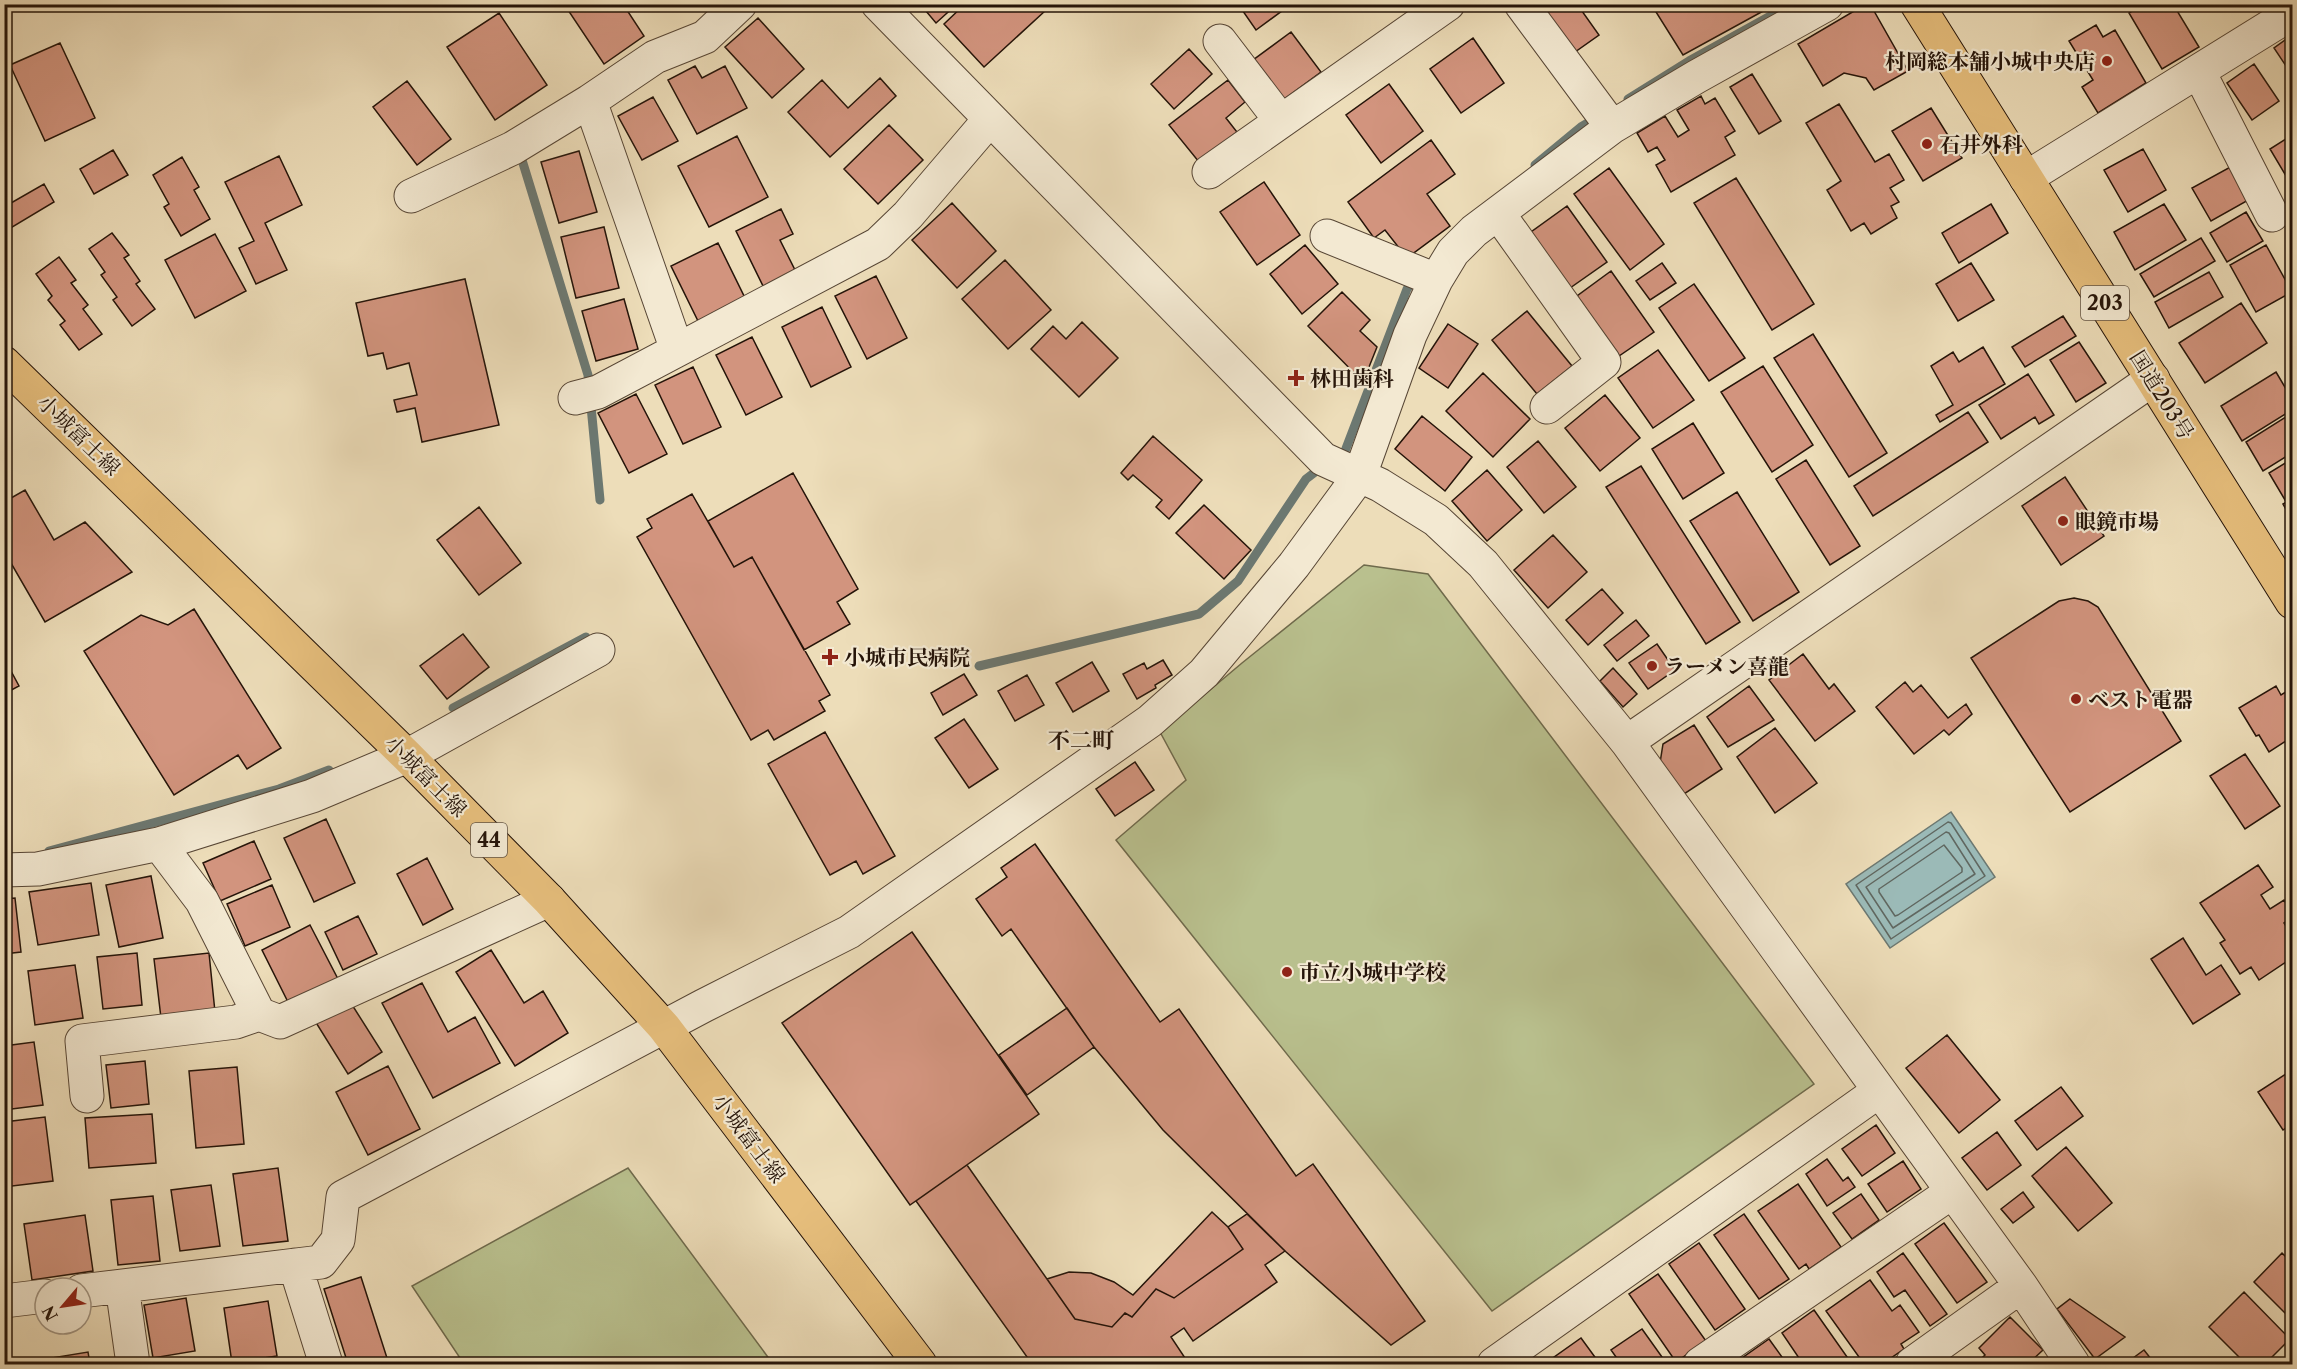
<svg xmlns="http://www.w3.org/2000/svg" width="2297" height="1369" font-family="'Libre Caslon Text','Noto Serif JP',serif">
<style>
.green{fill:#b9c08e;stroke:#6f6a4c;stroke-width:1.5}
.water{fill:#9bbab7;stroke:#6c7871;stroke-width:1.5}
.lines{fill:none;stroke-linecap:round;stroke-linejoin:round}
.shore{stroke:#606760;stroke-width:1.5}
.stream{stroke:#6c7871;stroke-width:9}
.building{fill:#d2947e;stroke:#251409;stroke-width:1.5}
.street-casing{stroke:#574635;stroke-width:35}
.primary-casing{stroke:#251409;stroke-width:35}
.highway-casing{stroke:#251409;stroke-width:35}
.street{stroke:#f3e9d2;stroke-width:33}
.primary{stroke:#e6be7c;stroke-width:33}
.highway{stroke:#e6be7c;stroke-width:33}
.poi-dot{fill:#8f2418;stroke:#f3e9d2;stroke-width:2}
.labels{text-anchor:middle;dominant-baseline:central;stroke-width:4.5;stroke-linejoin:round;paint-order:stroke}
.shield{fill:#f3e9d2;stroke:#635445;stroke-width:1.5}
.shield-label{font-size:20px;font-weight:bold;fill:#251409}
.poi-label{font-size:21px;font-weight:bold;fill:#251409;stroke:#f3e9d2;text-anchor:start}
.street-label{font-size:21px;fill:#251409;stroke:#f3e9d2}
.neighbourhood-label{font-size:22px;font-weight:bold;fill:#251409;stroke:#f3e9d2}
</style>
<rect width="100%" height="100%" fill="#edddb9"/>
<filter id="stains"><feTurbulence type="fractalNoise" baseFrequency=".00333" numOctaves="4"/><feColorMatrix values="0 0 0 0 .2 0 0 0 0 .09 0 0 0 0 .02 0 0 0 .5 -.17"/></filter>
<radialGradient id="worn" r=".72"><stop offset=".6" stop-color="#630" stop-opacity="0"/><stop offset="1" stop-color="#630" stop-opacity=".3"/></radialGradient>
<path class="green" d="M1364,565L1428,574L1814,1084L1492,1311L1116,840L1186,780L1160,732L1242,663Z
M628,1168L773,1364H464L412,1286Z"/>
<path class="water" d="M1951,812L1995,877L1890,948L1846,884Z"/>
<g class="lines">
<path class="shore" d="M1948,822L1951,823L1985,876L1891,939L1856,885Z
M1946,832L1949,833L1975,874L1893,928L1866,887Z
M1944,845L1962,868V872L1898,915L1895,916L1879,892V889Z"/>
<path class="stream" d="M1628,99L1689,61L1792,4
M522,160L588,375L600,500
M1535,165L1581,127L1598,117
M1337,457L1345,451L1407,289L1415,279
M979,666L1199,614L1238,581L1306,479L1323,466
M453,708L586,637
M49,851L279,789L329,770"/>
</g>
<path class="building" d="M564,4H623L644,36L604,64Z
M920,4H957L936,23Z
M965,4H1039L1045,11L984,67L944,24Z
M1238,4H1290V5L1256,30Z
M1540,4H1577L1599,35L1575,52Z
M1651,4H1776L1683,55Z
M1866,4H1870L1908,71L1874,90L1866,78L1844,73L1823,86L1798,44Z
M2143,4H2173L2199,47L2162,69L2129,13Z
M499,13L547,85L495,120L447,47Z
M758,18L804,69L772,98L725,47Z
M2096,25L2103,37L2115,30L2146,83L2098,113L2082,87L2093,80L2069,41Z
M1291,32L1321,72L1279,103L1249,63Z
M2292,35V75L2274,48Z
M1473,38L1504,83L1461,113L1430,69Z
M60,43L95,118L45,141L10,65Z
M1189,49L1212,74L1174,109L1151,84Z
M2254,64L2279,101L2252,120L2227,83Z
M695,66L702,78L725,66L747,108L697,134L668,80Z
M1752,74L1781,121L1759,134L1730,87Z
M880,78L896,96L830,157L788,112L822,80L848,108Z
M1228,80L1245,102L1226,118L1237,132L1199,162L1169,125Z
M407,81L451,139L417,165L373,107Z
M1389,84L1423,131L1381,163L1346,115Z
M1701,96L1705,104L1715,98L1735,131L1725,137L1735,155L1671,192L1656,165L1665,160L1657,147L1648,152L1637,133L1665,116L1678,137L1689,130L1677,110Z
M653,97L678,141L642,160L618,116Z
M1839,104L1875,162L1889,154L1904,180L1890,188L1899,202L1891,206L1897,218L1871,234L1864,223L1851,231L1827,190L1841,181L1806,123Z
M1931,108L1962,158L1923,181L1892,131Z
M889,125L923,160L878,204L844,169Z
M2292,135V186L2270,149Z
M737,136L768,197L709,227L678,166Z
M1431,140L1455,174L1427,194L1450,226L1407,258L1385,230L1374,238L1348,202Z
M2143,149L2166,190L2128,212L2104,170Z
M113,150L128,175L94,194L80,169Z
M579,151L597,212L559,223L541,162Z
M279,156L302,205L265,223L287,270L256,284L239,248L254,241L225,182Z
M182,157L199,187L194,190L210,219L181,236L164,207L169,204L153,175Z
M2234,165L2252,198L2211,221L2192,188Z
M1609,168L1664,244L1630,270L1574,194Z
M1736,178L1814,304L1772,330L1694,203Z
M1264,182L1300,235L1257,265L1220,212Z
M44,184L54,202L4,232V207Z
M952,203L996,251L957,288L912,240Z
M1991,204L2008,233L1959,263L1942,233Z
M2164,204L2186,240L2135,270L2114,232Z
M1567,206L1607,262L1570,288L1531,232Z
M781,209L793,234L780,240L797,274L765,290L736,231Z
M2246,212L2263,241L2227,262L2210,233Z
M604,227L619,288L576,298L561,237Z
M112,233L129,255L124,258L140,281L136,284L155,309L132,326L113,300L117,297L101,275L105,272L89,249Z
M215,234L246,291L195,318L165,260Z
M2201,238L2215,261L2154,297L2140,274Z
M718,243L746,300L699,323L671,266Z
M1305,245L1338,284L1302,314L1270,274Z
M2266,245L2292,292L2256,312L2230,265Z
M59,257L76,280L71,283L88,305L83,309L102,334L79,350L60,325L65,321L48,300L52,296L36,274Z
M1005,260L1051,310L1008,349L962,299Z
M1662,263L1676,283L1650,300L1636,281Z
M1971,263L1994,300L1958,321L1936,284Z
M1611,271L1654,332L1619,356L1577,296Z
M2209,272L2223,297L2169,328L2155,302Z
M876,276L907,338L867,359L835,296Z
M465,279L499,425L422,442L415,408L397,412L394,400L417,395L409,363L387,369L383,353L368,356L356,303Z
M1694,284L1745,358L1709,381L1659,308Z
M1342,292L1370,320L1360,331L1377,347L1363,382L1308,326Z
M624,299L638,349L596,361L582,311Z
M2241,303L2267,343L2205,383L2179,343Z
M822,307L851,367L811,387L782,327Z
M1527,311L1572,366L1537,394L1492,340Z
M2063,316L2076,336L2025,367L2012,347Z
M1082,322L1118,358L1079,397L1031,349L1053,326L1066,339Z
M1448,324L1478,344L1448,388L1419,368Z
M1813,334L1887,453L1849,477L1774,358Z
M752,337L782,397L746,415L716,355Z
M2079,342L2106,383L2076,402L2050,360Z
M1983,347L2005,384L1940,422L1936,415L1953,405L1931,366L1953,352L1959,362Z
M1658,350L1694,400L1653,428L1618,378Z
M1763,366L1813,445L1772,472L1721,392Z
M693,367L721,427L683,444L655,385Z
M2276,372L2292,399V410L2242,441L2221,406Z
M1483,373L1530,419L1493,457L1446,411Z
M2028,374L2054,415L2039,424L2035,417L2001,439L1979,405Z
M636,394L667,454L629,473L598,413Z
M1605,395L1640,438L1600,471L1565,428Z
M1968,412L1988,442L1873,516L1854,486Z
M2292,413V453L2263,471L2246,442Z
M1422,416L1472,457L1445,491L1395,449Z
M1693,423L1724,473L1683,499L1652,449Z
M1153,436L1202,480L1169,519L1156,507L1162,500L1133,475L1128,480L1121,473Z
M1538,441L1576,487L1544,513L1507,467Z
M2292,459V496L2285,500L2269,473Z
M1806,460L1860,546L1830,565L1776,479Z
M1641,466L1740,622L1706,644L1606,487Z
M1487,470L1522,510L1487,541L1452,501Z
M793,473L858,589L837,602L850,624L804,650L752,557L734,567L708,521Z
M2065,477L2104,536L2061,565L2022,506Z
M25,490L54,540L85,522L132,572L45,622L4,551V502Z
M1737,492L1799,592L1753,621L1690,521Z
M692,494L734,567L752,557L830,695L819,701L825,711L774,740L768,730L751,740L637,537L652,528L647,519Z
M2292,499V520L2283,504Z
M1204,505L1251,550L1224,579L1176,533Z
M479,507L521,563L479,595L437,540Z
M1553,535L1587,572L1548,608L1514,570Z
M1602,589L1623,613L1588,645L1566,620Z
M2074,598L2088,601L2098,607L2181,741L2070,812L1971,658L2059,601Z
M194,609L281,748L247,769L238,755L174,795L84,651L141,615L168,625Z
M1636,620L1649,636L1617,661L1604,645Z
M463,634L489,667L447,699L420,666Z
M1657,644L1675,670L1648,689L1629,663Z
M1803,654L1829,689L1834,684L1855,711L1815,741L1769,680Z
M4,658L19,686L4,694Z
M1163,660L1172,675L1155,685L1156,688L1137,699L1123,674L1144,663L1147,669Z
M1092,662L1109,691L1073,712L1056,683Z
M1613,668L1637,694L1623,707L1600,681Z
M964,674L977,695L943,715L931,693Z
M1027,675L1044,705L1015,721L998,691Z
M1905,682L1913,692L1921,685L1948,718L1966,704L1972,714L1949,735L1944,730L1914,754L1876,707Z
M1749,686L1774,720L1728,747L1707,717Z
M2276,686L2281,695L2292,688V737L2269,752L2259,735L2256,736L2239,708Z
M964,719L998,769L969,788L935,738Z
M1694,725L1722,769L1681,796L1660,763L1663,744Z
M1775,728L1817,783L1775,813L1737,757Z
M825,732L895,856L863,874L856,861L830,875L768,764Z
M2245,754L2280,806L2245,829L2210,776Z
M1135,762L1154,790L1115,816L1096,789Z
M326,819L355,883L314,902L284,838Z
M254,841L271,879L220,901L203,863Z
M1035,844L1160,1022L1179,1009L1296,1176L1313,1164L1425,1321L1391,1345L1285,1251L1163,1130L1094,1047L1011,929L1002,936L976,899L1007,877L1001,868Z
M427,858L453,909L423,925L397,874Z
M2258,865L2273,887L2261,895L2270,909L2284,900L2292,913V917L2284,923L2292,936V958L2259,980L2251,967L2240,974L2220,943L2225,940L2200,903Z
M151,876L163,938L119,947L106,885Z
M91,883L99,935L38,945L29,892Z
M272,885L290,927L245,946L227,904Z
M15,898L21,952L4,954V899Z
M358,916L377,954L343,970L325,932Z
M310,925L339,981L290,1006L262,950Z
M912,932L1039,1114L910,1205L782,1023Z
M2183,938L2206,975L2221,965L2240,994L2193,1024L2151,959Z
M491,950L524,1003L543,991L568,1033L515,1066L456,972Z
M137,953L142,1005L103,1009L97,957Z
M209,953L215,1012L161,1018L154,959Z
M75,965L83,1018L35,1025L28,971Z
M422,983L448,1032L475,1017L500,1063L433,1098L382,1003Z
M349,1000L382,1052L348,1074L315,1021Z
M1067,1008L1094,1047L1027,1095L999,1055Z
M1947,1035L2000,1100L1959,1133L1906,1068Z
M34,1042L43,1105L4,1110V1046Z
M145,1061L149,1104L111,1108L106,1065Z
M388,1066L420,1129L368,1155L336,1092Z
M237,1067L244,1144L196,1148L189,1071Z
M2292,1070V1124L2283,1130L2258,1092Z
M2061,1087L2083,1116L2037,1150L2015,1121Z
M152,1114L156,1163L89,1168L85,1118Z
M45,1117L53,1181L4,1187V1122Z
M1876,1125L1895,1153L1862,1176L1842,1149Z
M1997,1132L2021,1165L1987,1190L1962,1158Z
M2066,1147L2112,1203L2078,1231L2032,1176Z
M1827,1159L1843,1181L1848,1177L1855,1187L1827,1206L1806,1174Z
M1903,1161L1921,1189L1887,1212L1868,1184Z
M967,1165L1075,1319L1112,1327L1125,1313L1132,1317L1156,1289L1174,1298L1243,1249L1228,1227L1247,1214L1285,1251L1265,1265L1277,1282L1193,1341L1184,1328L1171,1337L1185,1358L1175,1364H1032L916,1201Z
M278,1168L288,1241L243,1246L233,1174Z
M1798,1184L1841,1247L1809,1269L1806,1264L1799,1269L1758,1211Z
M211,1185L220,1246L180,1251L171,1190Z
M2023,1192L2034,1207L2013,1223L2001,1209Z
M1861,1194L1879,1220L1852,1239L1833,1213Z
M153,1196L160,1261L118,1265L111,1200Z
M1212,1212L1228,1227L1243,1249L1174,1298L1156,1289L1132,1317L1125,1313L1112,1327L1075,1319L1047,1279L1069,1272L1091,1273L1114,1282L1133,1295Z
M1744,1214L1789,1279L1759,1299L1714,1235Z
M85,1215L93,1271L32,1280L24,1224Z
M1944,1223L1987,1282L1957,1303L1915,1244Z
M1699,1243L1745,1309L1715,1330L1669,1264Z
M1903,1253L1947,1314L1930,1326L1905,1290L1894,1297L1877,1272Z
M2282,1253L2292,1263V1320L2254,1282Z
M1658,1274L1706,1341L1676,1362L1629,1294Z
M361,1277L387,1358L367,1364H348L324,1289Z
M1870,1280L1892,1311L1900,1305L1919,1332L1901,1344L1904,1349L1882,1364L1878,1360L1873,1364H1864L1826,1311Z
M2244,1292L2290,1339L2265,1364H2246L2209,1327Z
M186,1298L195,1351L153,1358L144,1305Z
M2070,1299L2125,1337L2095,1359L2057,1309Z
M268,1301L277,1356L232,1363L224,1308Z
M1814,1310L1852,1364H1803L1782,1333Z
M2010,1317L2043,1350L2028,1364H1976L1985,1355L1979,1348Z
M1642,1329L1667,1364H1621L1611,1350Z
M7,1335L12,1364H4V1336Z
M1581,1338L1600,1364H1553L1550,1360Z
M1769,1339L1787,1364H1746L1742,1358Z
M2144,1350L2155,1364H2125Z
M88,1352L90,1364H40L39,1360Z"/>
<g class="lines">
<g class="street-casing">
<path id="street" d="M878,4L1323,459L1380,485L1436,520L1483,564L1627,742L2021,1286L2073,1364
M1521,4L1612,127
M1220,41L1281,121
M2199,72L2272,215
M1209,172L1448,4
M2026,178L2292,13
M411,196L513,148L590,101
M1498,213L1604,362L1547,407
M1327,236L1436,280
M677,350L590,101L655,57L705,37L740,4
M575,398L598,392L878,244L908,215L990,119
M1627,742L2153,379
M159,844L202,901L259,1014
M4,870L38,869L159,844L312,796L407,756L598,650
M87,1096L82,1041L236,1022L259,1014L280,1022L549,900
M295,1265L326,1364
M122,1286L133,1364
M81,1291L321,1262L338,1240L343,1197L703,1006L849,932L1150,721L1204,673L1294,565L1360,475L1410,335L1436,280L1453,252L1474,231L1612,127L1696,77L1827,4
M4,1301L45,1296
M1494,1364L1879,1091
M1700,1364L1952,1192
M1912,1364L2021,1286"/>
</g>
<g class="primary-casing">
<path id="primary" d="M4,363L407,756L549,900L664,1027L920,1364"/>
</g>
<g class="highway-casing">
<path id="highway" d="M1917,4L2292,602"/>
</g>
<use href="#street" class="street"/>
<use href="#primary" class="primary"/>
<use href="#highway" class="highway"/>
</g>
<g class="poi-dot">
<circle cx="2107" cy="61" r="6"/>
<circle cx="1927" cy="144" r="6"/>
<path d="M1293 369h6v6h6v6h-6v6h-6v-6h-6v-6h6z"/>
<circle cx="2063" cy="521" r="6"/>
<path d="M827 648h6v6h6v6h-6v6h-6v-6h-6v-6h6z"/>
<circle cx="1652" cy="666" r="6"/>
<circle cx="2076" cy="699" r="6"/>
<circle cx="1287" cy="972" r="6"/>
</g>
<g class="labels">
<g class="shield">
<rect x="2081" y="286" width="48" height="34" rx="4.5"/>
<rect x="471" y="823" width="36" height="34" rx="4.5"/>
</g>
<g class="shield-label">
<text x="2105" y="303">203</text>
<text x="489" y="840">44</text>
</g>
<g class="poi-label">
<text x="2095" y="61" text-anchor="end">村岡総本舗小城中央店</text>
<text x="1939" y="144">石井外科</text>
<text x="1310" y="378">林田歯科</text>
<text x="2075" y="521">眼鏡市場</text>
<text x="844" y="657">小城市民病院</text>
<text x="1664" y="666">ラーメン喜龍</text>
<text x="2088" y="699">ベスト電器</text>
<text x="1299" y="972">市立小城中学校</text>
</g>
<g class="street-label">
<text transform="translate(2162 395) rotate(58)">国道203号</text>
<text transform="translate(79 435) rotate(44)">小城富士線</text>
<text transform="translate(426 776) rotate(45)">小城富士線</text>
<text transform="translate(749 1138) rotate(53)">小城富士線</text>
</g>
<g class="neighbourhood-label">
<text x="1081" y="740">不二町</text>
</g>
</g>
<rect width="2297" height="1369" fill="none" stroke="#edddb9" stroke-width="24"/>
<rect x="6" y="6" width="2285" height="1357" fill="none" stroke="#251409" stroke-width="3"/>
<rect x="12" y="12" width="2273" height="1345" fill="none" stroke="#251409" stroke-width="1.5"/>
<g transform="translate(63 1306) rotate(241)"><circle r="28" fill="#f3e9d2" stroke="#a19482" stroke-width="1.5"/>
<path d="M0-4.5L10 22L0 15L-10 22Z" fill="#8f2418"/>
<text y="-9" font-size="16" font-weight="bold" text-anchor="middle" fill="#251409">N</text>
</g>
<rect width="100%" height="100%" filter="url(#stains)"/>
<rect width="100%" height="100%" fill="url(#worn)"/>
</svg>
